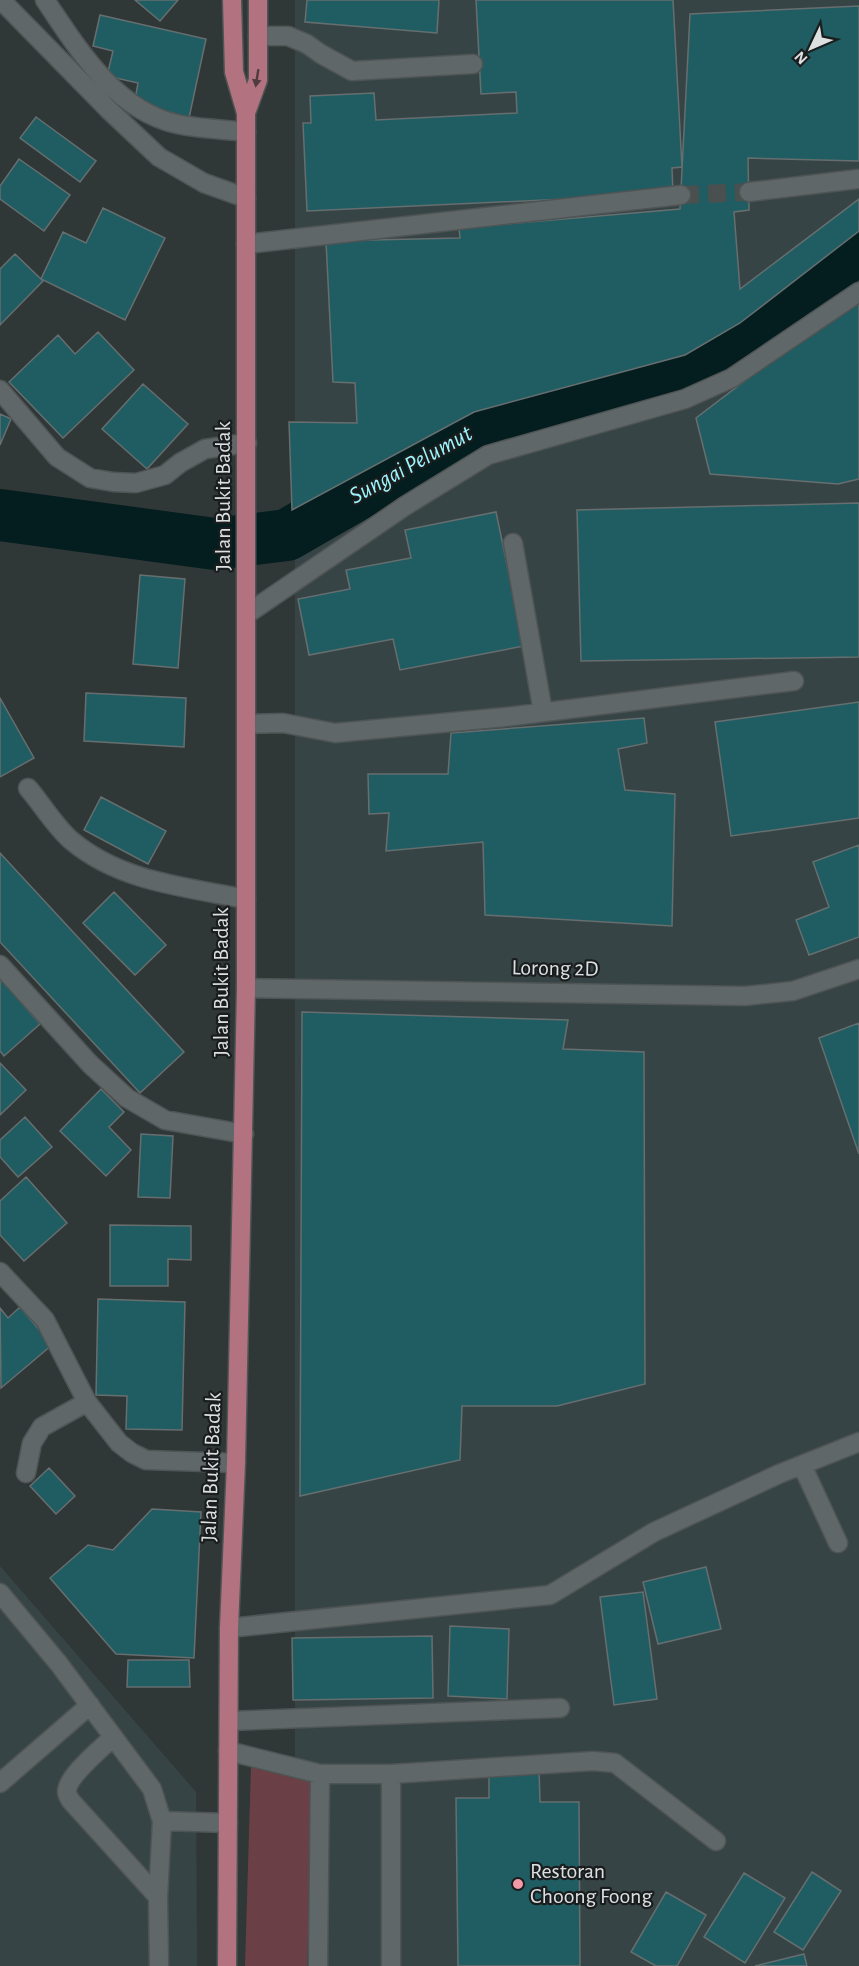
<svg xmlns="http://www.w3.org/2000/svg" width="859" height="1966" font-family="'Alegreya Sans',sans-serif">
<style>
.built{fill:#374446}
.green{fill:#6a4046}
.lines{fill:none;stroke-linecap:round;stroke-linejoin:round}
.river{stroke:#041d1f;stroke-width:52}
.building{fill:#1f5d62;stroke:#676e6f;stroke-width:1.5}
.minor-tunnel{stroke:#4a5050;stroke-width:18;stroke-dasharray:18 9;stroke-linecap:butt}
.minor-casing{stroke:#4f5455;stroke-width:21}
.major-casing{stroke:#4f5455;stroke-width:21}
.minor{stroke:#606768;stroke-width:18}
.major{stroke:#b2727f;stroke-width:18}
.oneway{fill:#4f3b40}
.poi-dot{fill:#f39aa8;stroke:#1a1d1e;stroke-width:2}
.labels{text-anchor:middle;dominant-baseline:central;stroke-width:4.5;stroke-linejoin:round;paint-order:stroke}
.street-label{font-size:22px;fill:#dce0e0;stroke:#1a1d1e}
.poi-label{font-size:22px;fill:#dce0e0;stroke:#1a1d1e;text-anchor:start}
.water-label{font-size:24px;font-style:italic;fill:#9cf5fd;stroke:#1a1d1e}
</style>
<rect width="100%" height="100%" fill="#303737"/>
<path class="built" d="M295,0H859V1966H295Z
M0,1566L196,1792L197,1966H0Z"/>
<path class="green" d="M251,1766L313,1780L307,1966H245Z"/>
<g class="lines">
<path class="river" d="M0,515L215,544L287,535L469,430L696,367L859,248"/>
</g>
<path class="building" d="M135,0H178L160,21Z
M307,0H439L437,33L305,22Z
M476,0H673L682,167L672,168L673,194L307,211L303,123H311L310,96L374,93L376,120L517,113L516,92L481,94Z
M859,6V161L748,158L749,210L734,212L740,289L859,199V231L740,323L685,355L474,412L292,510L289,422L357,423L355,383L333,382L326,241L460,238L459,228L680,209L690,14Z
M100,15L206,39L189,118L134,105L138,83L107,76L113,51L93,46Z
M36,117L96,161L80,182L20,138Z
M19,159L70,195L44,231L0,199V186Z
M103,208L165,238L125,320L41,279L63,232L86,243Z
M15,254L43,281L0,325V269Z
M859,294V479L838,484L710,474L696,418Z
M98,332L134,370L63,438L9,382L58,335L75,354Z
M143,384L188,424L147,469L102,429Z
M0,414L11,419L0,445Z
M859,503V657L581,661L577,510Z
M496,512L524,646L400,670L393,639L309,655L298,599L350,589L346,570L411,558L405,530Z
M140,575L185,579L178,668L133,664Z
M86,693L186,698L184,747L84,741Z
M0,698L34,758L0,777Z
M859,702V818L731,836L715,722Z
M644,718L647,743L618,749L625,790L675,794L672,926L485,915L483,842L386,851L389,813L369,814L368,774H448L451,733Z
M101,797L166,831L148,864L84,830Z
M859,845V937L809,955L796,920L829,907L813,862Z
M0,853L184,1052L140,1093L0,942Z
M114,892L166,945L135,975L83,923Z
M0,978L40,1024L4,1056L0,1051Z
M302,1012L568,1020L563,1049L644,1052L645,1384L557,1406H462L460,1460L300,1496Z
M859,1023V1154L819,1038Z
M0,1063L26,1090L0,1115Z
M101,1089L124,1112L109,1127L131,1150L106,1176L60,1131Z
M25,1117L52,1147L18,1177L0,1157V1140Z
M141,1134L173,1136L170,1198L138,1197Z
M26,1177L67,1223L24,1261L0,1235V1201Z
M110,1225L191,1226V1260L168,1259V1286H110Z
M98,1299L185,1302L182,1430L126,1429L127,1396L96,1395Z
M20,1307L52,1345L1,1388L0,1308L8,1318Z
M49,1468L75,1496L56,1514L30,1486Z
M152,1509L201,1512L194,1658L116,1654L50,1578L88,1545L113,1550Z
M706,1567L721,1629L658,1644L643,1582Z
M643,1592L657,1699L614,1705L600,1597Z
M450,1626L509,1629L507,1699L448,1696Z
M432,1636L433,1698L293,1700L292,1638Z
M128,1660H189L190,1687H127Z
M539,1768L540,1802H579L580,1966H458L456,1798H489V1771Z
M812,1872L841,1891L803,1950L774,1932Z
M744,1873L785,1898L745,1963L704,1937Z
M666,1892L706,1915L677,1966H656L631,1952Z
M804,1954L807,1966H755Z"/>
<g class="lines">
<path class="minor-tunnel" d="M681,195L749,192"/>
<g class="minor-casing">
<path id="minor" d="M1,0L108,109L159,157L204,183L246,198
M45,0C78,49 115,110 177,124C199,129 224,129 246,132
M258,36H288L307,44L321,54L352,71L473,64
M749,192L858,179
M246,244L681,195
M0,390L57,457L90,478L113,482L136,483L165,475L180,463L205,449L247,443
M513,543L543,712
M247,614L405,506L488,455L685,399L732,378L859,292
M247,724L283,723L335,733L506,717L794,681
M28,788C41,803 57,829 72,841C121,882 186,887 246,899
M0,965L90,1064L127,1098L165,1120L244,1134
M246,988L745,996L793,991L859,969
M0,1272L45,1320L87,1402L119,1443L132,1453L146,1460L236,1463
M802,1465L838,1543
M26,1473L32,1443L42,1427L87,1402
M0,1593L59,1664L152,1789L162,1821L158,1897L159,1966
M229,1628L550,1595L654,1532L779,1474L859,1442
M229,1721L560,1708
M113,1737C102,1748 66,1777 67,1792C67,1795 69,1798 71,1801L158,1897
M228,1751L320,1774H391L593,1761L615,1763L716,1841
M391,1774V1966
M0,1783L90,1705
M162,1821L228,1823
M318,1966L320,1774"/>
</g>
<g class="major-casing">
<path id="major" d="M246,113L258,80V0
M227,1966L229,1628L236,1463L246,988V113L234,72L232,0"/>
</g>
<use href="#minor" class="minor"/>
<use href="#major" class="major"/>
</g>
<defs><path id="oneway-solid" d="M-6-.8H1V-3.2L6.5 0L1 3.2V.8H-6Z" transform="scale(1.5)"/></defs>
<use class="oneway" href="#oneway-solid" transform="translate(257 78) rotate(99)"/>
<circle class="poi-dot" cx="518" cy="1884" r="6"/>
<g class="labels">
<g class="street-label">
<text transform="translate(223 496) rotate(-90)">Jalan Bukit Badak</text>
<text transform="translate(555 968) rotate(1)">Lorong 2D</text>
<text transform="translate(221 982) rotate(-90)">Jalan Bukit Badak</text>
<text transform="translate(211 1467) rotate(-88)">Jalan Bukit Badak</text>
</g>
<g class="poi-label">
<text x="530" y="1871">Restoran<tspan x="530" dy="25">Choong Foong</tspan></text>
</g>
<g class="water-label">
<text transform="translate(411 465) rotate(-29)">Sungai Pelumut</text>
</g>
</g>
<g transform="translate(811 48) rotate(226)" stroke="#1a1d1e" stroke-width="4.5" paint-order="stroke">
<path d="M0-4.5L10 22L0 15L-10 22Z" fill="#dce0e0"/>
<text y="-9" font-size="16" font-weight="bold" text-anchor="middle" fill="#dce0e0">N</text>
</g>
</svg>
